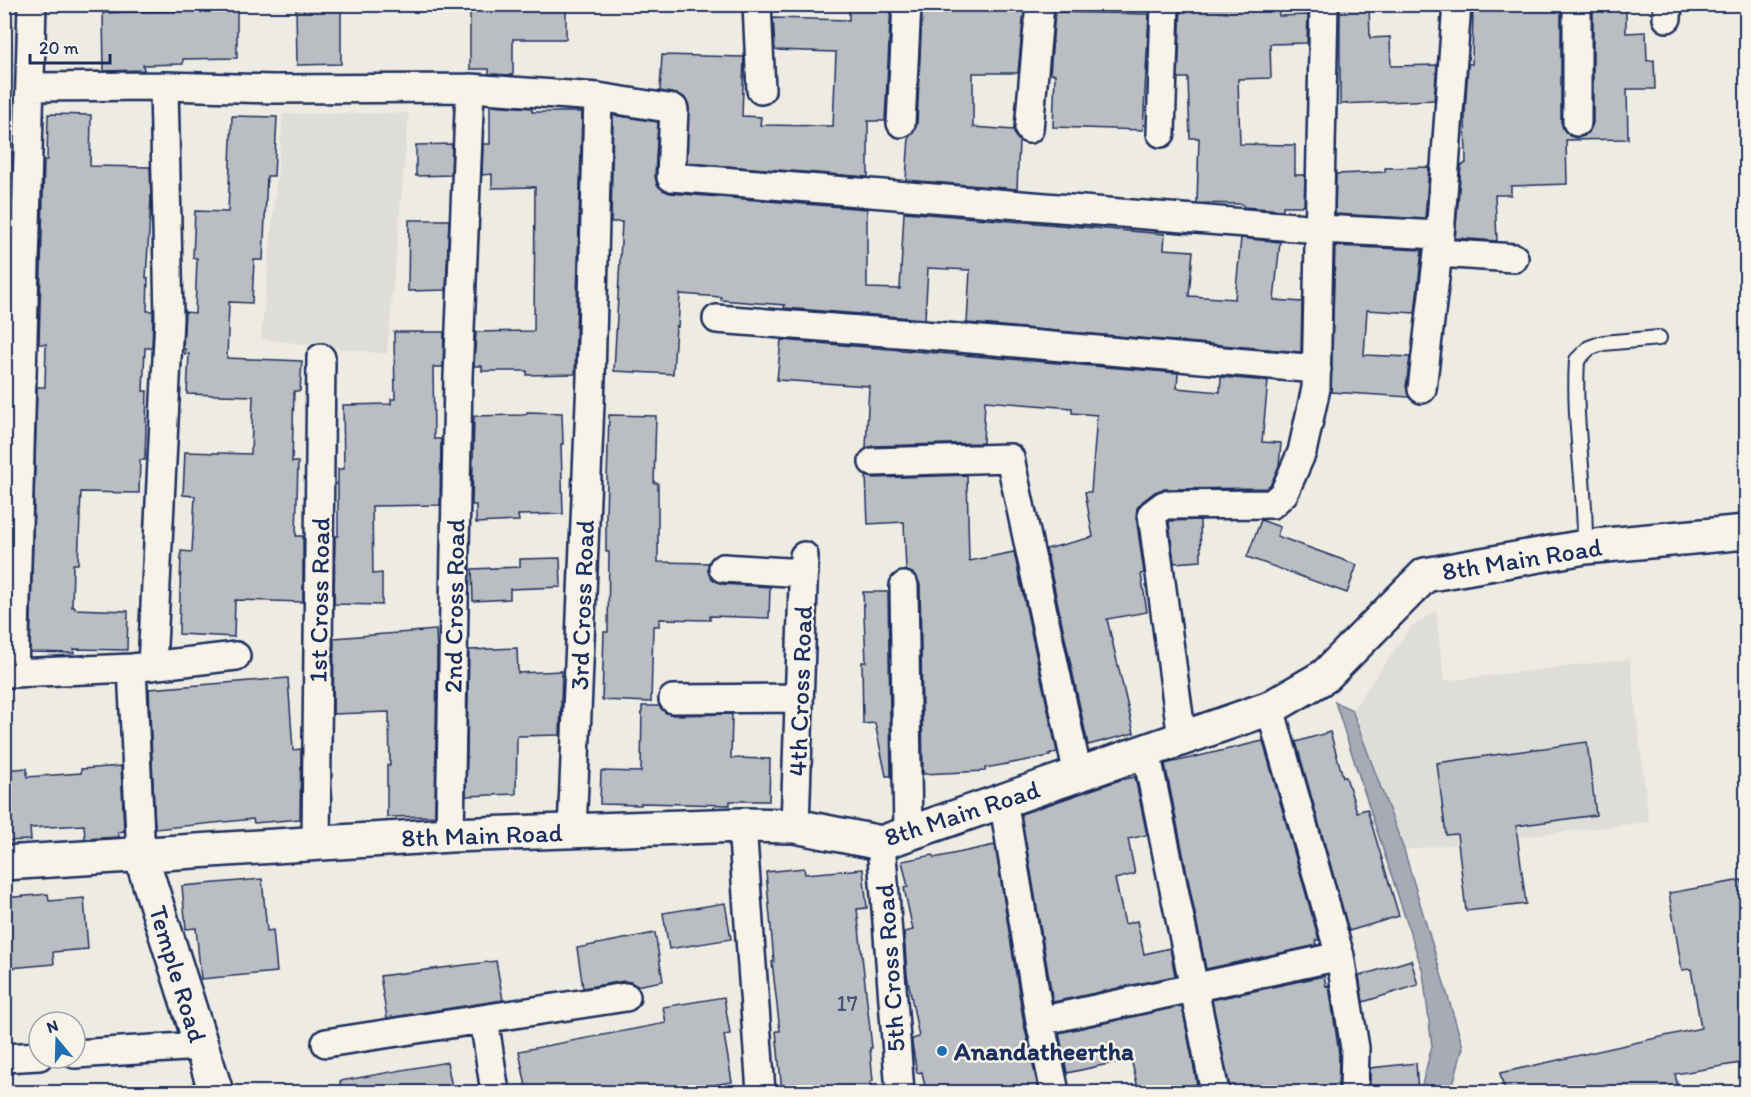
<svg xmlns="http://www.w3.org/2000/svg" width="1751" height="1097" font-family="Itim,sans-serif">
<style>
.built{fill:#deddd8}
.water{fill:#a6abb5;stroke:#6e7992;stroke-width:1.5}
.building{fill:#babdc2;stroke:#1b2f5e;stroke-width:1.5}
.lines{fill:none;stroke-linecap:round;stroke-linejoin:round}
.service-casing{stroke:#1b2f5e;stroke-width:18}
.minor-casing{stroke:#1b2f5e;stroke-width:32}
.tertiary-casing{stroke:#1b2f5e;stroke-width:38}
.service{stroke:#f7f3e8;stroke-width:14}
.minor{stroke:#f7f3e8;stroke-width:27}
.tertiary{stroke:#f7f3e8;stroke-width:33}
.poi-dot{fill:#1f6fb2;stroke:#f7f3e8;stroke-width:2}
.labels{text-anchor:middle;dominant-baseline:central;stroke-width:5;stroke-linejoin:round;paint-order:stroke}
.number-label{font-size:22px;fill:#435277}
.street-label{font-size:26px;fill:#1b2f5e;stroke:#f7f3e8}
.poi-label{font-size:26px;font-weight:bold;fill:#1b2f5e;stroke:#f7f3e8;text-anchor:start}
</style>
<rect width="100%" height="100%" fill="#eeebe2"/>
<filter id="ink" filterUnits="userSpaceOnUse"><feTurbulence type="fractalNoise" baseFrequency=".0167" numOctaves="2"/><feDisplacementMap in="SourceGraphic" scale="12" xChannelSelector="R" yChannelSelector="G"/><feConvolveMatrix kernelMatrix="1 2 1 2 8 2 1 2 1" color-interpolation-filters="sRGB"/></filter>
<g filter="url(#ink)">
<path class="built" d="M409,113L387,354L261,339L283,114Z
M1436,611L1444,681L1630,659L1649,822L1404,850L1352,710L1411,627Z"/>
<path class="water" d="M1335,702L1352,710L1404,850L1463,1047L1451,1092H1420L1432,1046L1423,972Z"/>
<path class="building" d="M188,4H237V58L183,59V64L143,65L144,70L104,71L103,13L188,10Z
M470,4H566V39H513V75L489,74V69H470Z
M849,4H891L885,121H868V177L687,163L688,103L684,97L677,94L660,91L662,55L744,57L742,116L761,117L760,125L833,126L836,52L775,50L773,18L849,20Z
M1181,4H1278L1279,16L1308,15L1307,43L1270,44L1271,78L1238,79L1240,144L1295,145V175H1305L1304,206H1283V210L1244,207L1242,204L1197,203L1199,138H1190L1188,78H1178Z
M1340,4H1369L1370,38L1390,37L1391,66L1437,65L1434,100L1340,104Z
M1473,4H1561V122L1564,130L1570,136L1576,138L1584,136L1590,130L1593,123V4H1626V33L1646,32L1647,61L1654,60L1655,89H1627L1628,139L1566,140L1567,184L1511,186V195H1495L1497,241L1455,238L1461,166L1466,163L1465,113L1468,64H1472Z
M296,7H341V64L297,65Z
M978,9H1022L1024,11L1018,73H973V127L1014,130L1015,136L1019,141L1017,189L906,180L909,137L914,131L917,124L922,11L978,10Z
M1055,12L1149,14L1143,130L1053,127L1055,74H1050Z
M490,105L532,108V112H582L575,374L527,375V371H482V366H474L476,332L534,331L535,187L492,188V174L482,175L483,144H490Z
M48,114L91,115L90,166L150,167L151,199L146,278H148L147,311H153V318L152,348H145L143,391H147L145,460H140L139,493L81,492L78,564H73L72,607H75V609L128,611L127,650L74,649V653L30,652L37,387H45L46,344H39L44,160H47Z
M613,115L658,122L655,176L657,185L663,190L670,193L867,209V288L900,289L904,212L1165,234L1164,249L1193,251L1189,296L1235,299L1241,238L1280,242L1274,300L1302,302L1301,352L967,323L970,270L928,268L925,319L784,308L785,305L721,300V297L680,294L678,327L676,326L673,374L614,371L622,222H611Z
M232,116L277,117L274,176H267L263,260H254L252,303L229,302L227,358L302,361L300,391H294L292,462H298L296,536H303V602L235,600L234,637L179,634L181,551L192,552L195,496L183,495L185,452L251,454L253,396L187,394L189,354H185V349H183L185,312L195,313L197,258H193L195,211L228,212Z
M452,144L451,175L416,176V145Z
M1429,167L1425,219L1335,214L1336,174L1385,172V168Z
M409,220H449L446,290L408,291Z
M1335,246L1422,250L1415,313L1367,310L1364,355L1410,357L1406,387L1409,397L1331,392Z
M394,332H444L443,367H433L434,439H441L440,505L372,506L373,574L382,573V605L334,604L335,536H338V469H344L343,405L391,404V399H395Z
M781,340L1178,373L1177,388L1220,392L1221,377L1268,381L1262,442L1281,443L1279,466L1271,484L1266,488L1163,489L1155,492L1143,501L1137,508L1136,516L1144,573L1141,574L1147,612L1107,619L1134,733L1088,745L1046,549L1093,537L1085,492H1091L1097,415L1072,413V408L985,401L983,443L873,446L866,448L869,386L777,380Z
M527,412L562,413L563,444H561L563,514L518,515L519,521L476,523V505H472L474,416L523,415L527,414Z
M609,415L656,416L654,483H658V562L709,563V574L715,581L722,584L770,587L769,618L710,616V620L659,619V626H653L651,702L602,700L604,632H608L609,552H606V514Z
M967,475L969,561L1014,552L1057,752L1049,754L1050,756L985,768V771L923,774L920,585L917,577L912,573L906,571L904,522L868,524L866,476L873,478Z
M1200,520L1201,561L1174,563L1169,521Z
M1261,520L1280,527L1277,536L1357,565L1347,593L1247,557Z
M560,558L561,587L510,589V599L473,601L472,569L520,567V559Z
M863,592H888L891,776H886L875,723L863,724L862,662H866Z
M436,630L437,652L435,816L387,817V765H390L389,712L333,714L334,638Z
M517,648L518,673L562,671L560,735L517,736L516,794L466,796L469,650Z
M288,678L293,750L301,749L300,819L254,823L253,819L155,829L149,689Z
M642,706H659L665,712L673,715L732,714L731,758L770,759L769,801H730V805L641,803V805L600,804L601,771L641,772Z
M1330,732L1343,777H1346L1357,812L1367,809L1399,916L1349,931L1296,742Z
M1263,741L1319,940H1316L1317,945L1206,969L1165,764Z
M1587,742L1596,815L1516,826L1526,904L1466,911L1457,834L1446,835L1437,763Z
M121,766L124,831L118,832L119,837L85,839L84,825L30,828L31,840L4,841V770L27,768V777L81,773V769Z
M1135,777L1147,835L1128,839L1135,874L1115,879L1125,924L1137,921L1144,954L1170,948L1175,976L1053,1002L1021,814L1120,780Z
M995,845L1024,1024L1039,1092H926L922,1072L917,1073L912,1044V1039L919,1037L907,975L904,932L913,930L904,888L908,887L902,861L933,855L934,858Z
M804,868L805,874L863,869L867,908L857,909L872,1048H870L873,1081H870L871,1092H782L776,1031H780L772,962H774L766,872Z
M262,879L267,931L273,930L277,972L201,979L196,928L186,929L182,886Z
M1742,880L1746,910V1062L1675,1074L1679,1092H1505L1500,1073L1701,1028L1691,969L1682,970L1669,893Z
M48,894L49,901L84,898L88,949L53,952L54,964L10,968L4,898Z
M725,903L731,939L669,949L663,913Z
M655,933L663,981L636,986L631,982L624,981L583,988L577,948Z
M1411,960L1418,985L1363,1002L1359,976Z
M496,961L503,1000L387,1018L380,976Z
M1324,976L1326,986L1329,985L1339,1054L1338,1092H1256V1085L1230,1089L1212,1000Z
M724,997L730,1034L724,1035L732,1082L670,1092H527L519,1051L666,1023L663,1007Z
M1182,1006L1197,1084L1162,1092H1139L1131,1059L1067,1073L1059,1033Z
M447,1062L453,1092H341L340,1081Z
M1416,1063L1418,1092H1370V1068Z"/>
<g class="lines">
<g class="service-casing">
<path id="service" d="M1585,547C1586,484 1573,422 1577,360L1589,348L1603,343L1659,338"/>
</g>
<g class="minor-casing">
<path id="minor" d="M757,4L761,90
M1577,4V122
M1667,18L1668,4
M30,87L164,86
M901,123L907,4
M1029,129L1040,4
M1161,133L1165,4
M1438,253L1514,258
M717,319L912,334L1317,369
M1422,389L1440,235
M873,462L1010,458L1078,775
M723,568L804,573
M904,586L908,833
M152,666L169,318L164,86L274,89L470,88L598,97L674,109L671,177L1320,229L1440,235L1457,4
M132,668L141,856
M4,673H14L32,4
M14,673L132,668L236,656
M673,699L799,698
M1270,708L1340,956L1355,1048L1354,1092
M1182,739L1152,514L1164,505L1272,504L1284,493L1302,452L1316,388L1324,4
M1146,751L1215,1092
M1003,800L1040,1021L1055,1092
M742,825L761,1092
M795,826L804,556
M572,831L591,379L598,97
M450,835L458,377L470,88
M316,843L321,358
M881,843L900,1092
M484,1019L495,1092
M1040,1021L1340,956
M326,1043L626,997
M75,1054L200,1046
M4,1058L39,1056"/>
</g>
<g class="tertiary-casing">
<path id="tertiary" d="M141,856L216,1092
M4,863L450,835L742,825L795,826L881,843L1270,708L1325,676L1425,575L1585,547L1746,532"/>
</g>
<use href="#service" class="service"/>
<use href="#minor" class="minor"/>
<use href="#tertiary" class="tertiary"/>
</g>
</g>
<circle class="poi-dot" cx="942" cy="1051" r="6"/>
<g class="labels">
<g class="number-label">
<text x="847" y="1003">17</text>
</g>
<g class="street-label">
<text transform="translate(1522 559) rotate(-9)">8th Main Road</text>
<text transform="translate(319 600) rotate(-89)">1st Cross Road</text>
<text transform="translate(582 605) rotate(-88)">3rd Cross Road</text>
<text transform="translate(454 606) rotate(-89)">2nd Cross Road</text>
<text transform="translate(800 691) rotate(-88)">4th Cross Road</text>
<text transform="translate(962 813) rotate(-18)">8th Main Road</text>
<text transform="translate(482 835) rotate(-2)">8th Main Road</text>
<text transform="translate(890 968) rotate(-94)">5th Cross Road</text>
<text transform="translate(178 974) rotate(73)">Temple Road</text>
</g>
<g class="poi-label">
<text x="954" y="1051">Anandatheertha</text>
</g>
</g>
<rect width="1751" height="1097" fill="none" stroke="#f7f3e8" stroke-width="24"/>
<rect x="12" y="12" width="1727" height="1073" fill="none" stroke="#1b2f5e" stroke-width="2" filter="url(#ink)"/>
<g transform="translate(57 1040) rotate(341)"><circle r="28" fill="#f7f3e8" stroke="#9fa5b1" stroke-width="1.5"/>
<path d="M0-4.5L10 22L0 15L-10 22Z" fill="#1f6fb2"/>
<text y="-9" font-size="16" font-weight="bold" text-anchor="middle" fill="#1b2f5e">N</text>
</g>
<path d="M30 54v9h80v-9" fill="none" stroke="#1b2f5e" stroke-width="3"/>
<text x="39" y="54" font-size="18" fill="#1b2f5e" stroke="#f7f3e8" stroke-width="4.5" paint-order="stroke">20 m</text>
</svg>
